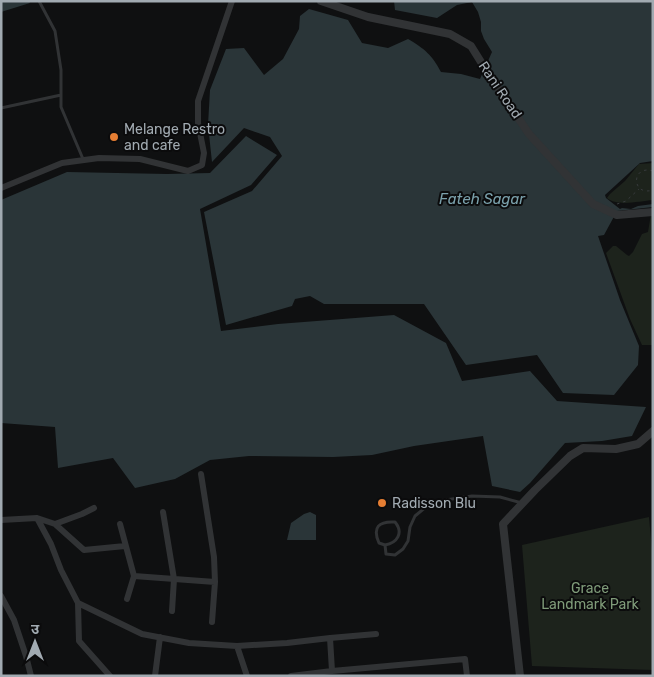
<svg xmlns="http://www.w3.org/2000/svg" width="654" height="677" font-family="Rubik,'Noto Sans Devanagari',sans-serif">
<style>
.green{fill:#1d231c}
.water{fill:#2a3538}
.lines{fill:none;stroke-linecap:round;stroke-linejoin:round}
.path{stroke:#373a3c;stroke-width:1;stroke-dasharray:2.5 4;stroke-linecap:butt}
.service{stroke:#313335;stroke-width:3}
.minor{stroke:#313335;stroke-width:6}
.tertiary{stroke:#313335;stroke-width:8}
.poi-dot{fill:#e57e33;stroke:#0b0b0c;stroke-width:2}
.labels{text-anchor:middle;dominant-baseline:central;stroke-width:4;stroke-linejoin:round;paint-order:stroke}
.street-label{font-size:14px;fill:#a1aab1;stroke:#0b0b0c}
.poi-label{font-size:14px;fill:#a1aab1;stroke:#0b0b0c;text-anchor:start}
.park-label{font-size:14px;fill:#7f9b79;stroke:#0b0b0c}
.water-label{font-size:15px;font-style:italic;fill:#7aa0ab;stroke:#0b0b0c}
</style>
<rect width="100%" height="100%" fill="#0f1011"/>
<path class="green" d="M653,163V200C640,201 617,207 607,198L610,194L625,181L639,164Z
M651,214H653V345H642L630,319L606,253L613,246H616L627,255L629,256L633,252L642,234L648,232Z
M649,517L653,562V670L532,666L522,545Z"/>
<path class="water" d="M1,1H29L30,3L1,12Z
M394,1H653V161L640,163L605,195L606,198L620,209L622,208L631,209L638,206L653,204V207L617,211L604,235L598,236L620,300L639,346L638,365L614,395L563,393L537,355L466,365L424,304H324L310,296L295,299L292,306L226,325L204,212L252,191L282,156L270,137L244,128L212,162L208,125L210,90L226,49L244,48L264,75L283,59L299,29L300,16L309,9L348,20L362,43L388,48L408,39C425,49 432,55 441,72L461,74L480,79L492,52L484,39L481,31V22L478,12L472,2L457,5L437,18L395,10Z
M246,136L277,155L251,185L200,209L221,331L278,324L394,315L446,343L462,381L530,371L557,401L646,407L632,436L602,441L565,443L530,483L520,492L492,486L483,436L414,446L372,455L333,457L249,456L210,460L175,479L135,488L113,458L58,468L55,427L1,423V200L67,172L167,174L210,173Z
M310,512L316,515V540H287L291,523L304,514Z"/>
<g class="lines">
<path class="path" d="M653,171C631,164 631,197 653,190
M617,204L626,201L639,189"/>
<path class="service" d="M39,1L55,31L61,70V107L83,159
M1,108L61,95
M385,545C397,543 404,533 395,522C379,521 372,527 379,543L385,545L386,554L395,555L403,549L408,541L410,527L415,516L432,502L472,496L500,497L522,503"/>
<path class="minor" d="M1,188L62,163L99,158L140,159L188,171L202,165L204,153L198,123V101L232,1
M201,474L214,557L215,582L212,622
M163,512L174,579L172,611
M37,518L55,524L84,550L125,546
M1,520L37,518L51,544L61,570L78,603L142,634L189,643L237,646L287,643L330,638
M55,524L82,514L94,508
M120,524L134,576L215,582
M1,596L14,620L26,656L31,676
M127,599L134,576
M78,603L79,641L110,676
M376,634L330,638L332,671L465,659L467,676
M237,646L247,676
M155,676L160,637
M291,676L332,671"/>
<path class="tertiary" d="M321,1L368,17L450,34L471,46L486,70L529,134L593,204L617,215L653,212
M520,676L503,524L535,490L570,456L583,448L616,449L638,444L653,431"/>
</g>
<g class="poi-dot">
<circle cx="114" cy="137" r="5"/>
<circle cx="382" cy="503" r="5"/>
</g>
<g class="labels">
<g class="street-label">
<text transform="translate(500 90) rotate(56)">Rani Road</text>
</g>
<g class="poi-label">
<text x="124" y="129">Melange Restro<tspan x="124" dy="16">and cafe</tspan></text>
<text x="392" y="503">Radisson Blu</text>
</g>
<g class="park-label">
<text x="590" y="588">Grace<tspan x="590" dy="16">Landmark Park</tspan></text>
</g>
<g class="water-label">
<text x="482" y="199">Fateh Sagar</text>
</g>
</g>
<rect width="654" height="677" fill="none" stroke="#a1aab1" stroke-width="5"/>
<g transform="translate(35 642)" stroke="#0b0b0c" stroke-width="4" paint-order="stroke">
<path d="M0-4L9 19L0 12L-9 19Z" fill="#a1aab1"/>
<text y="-8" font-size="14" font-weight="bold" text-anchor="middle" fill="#a1aab1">उ</text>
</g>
</svg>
